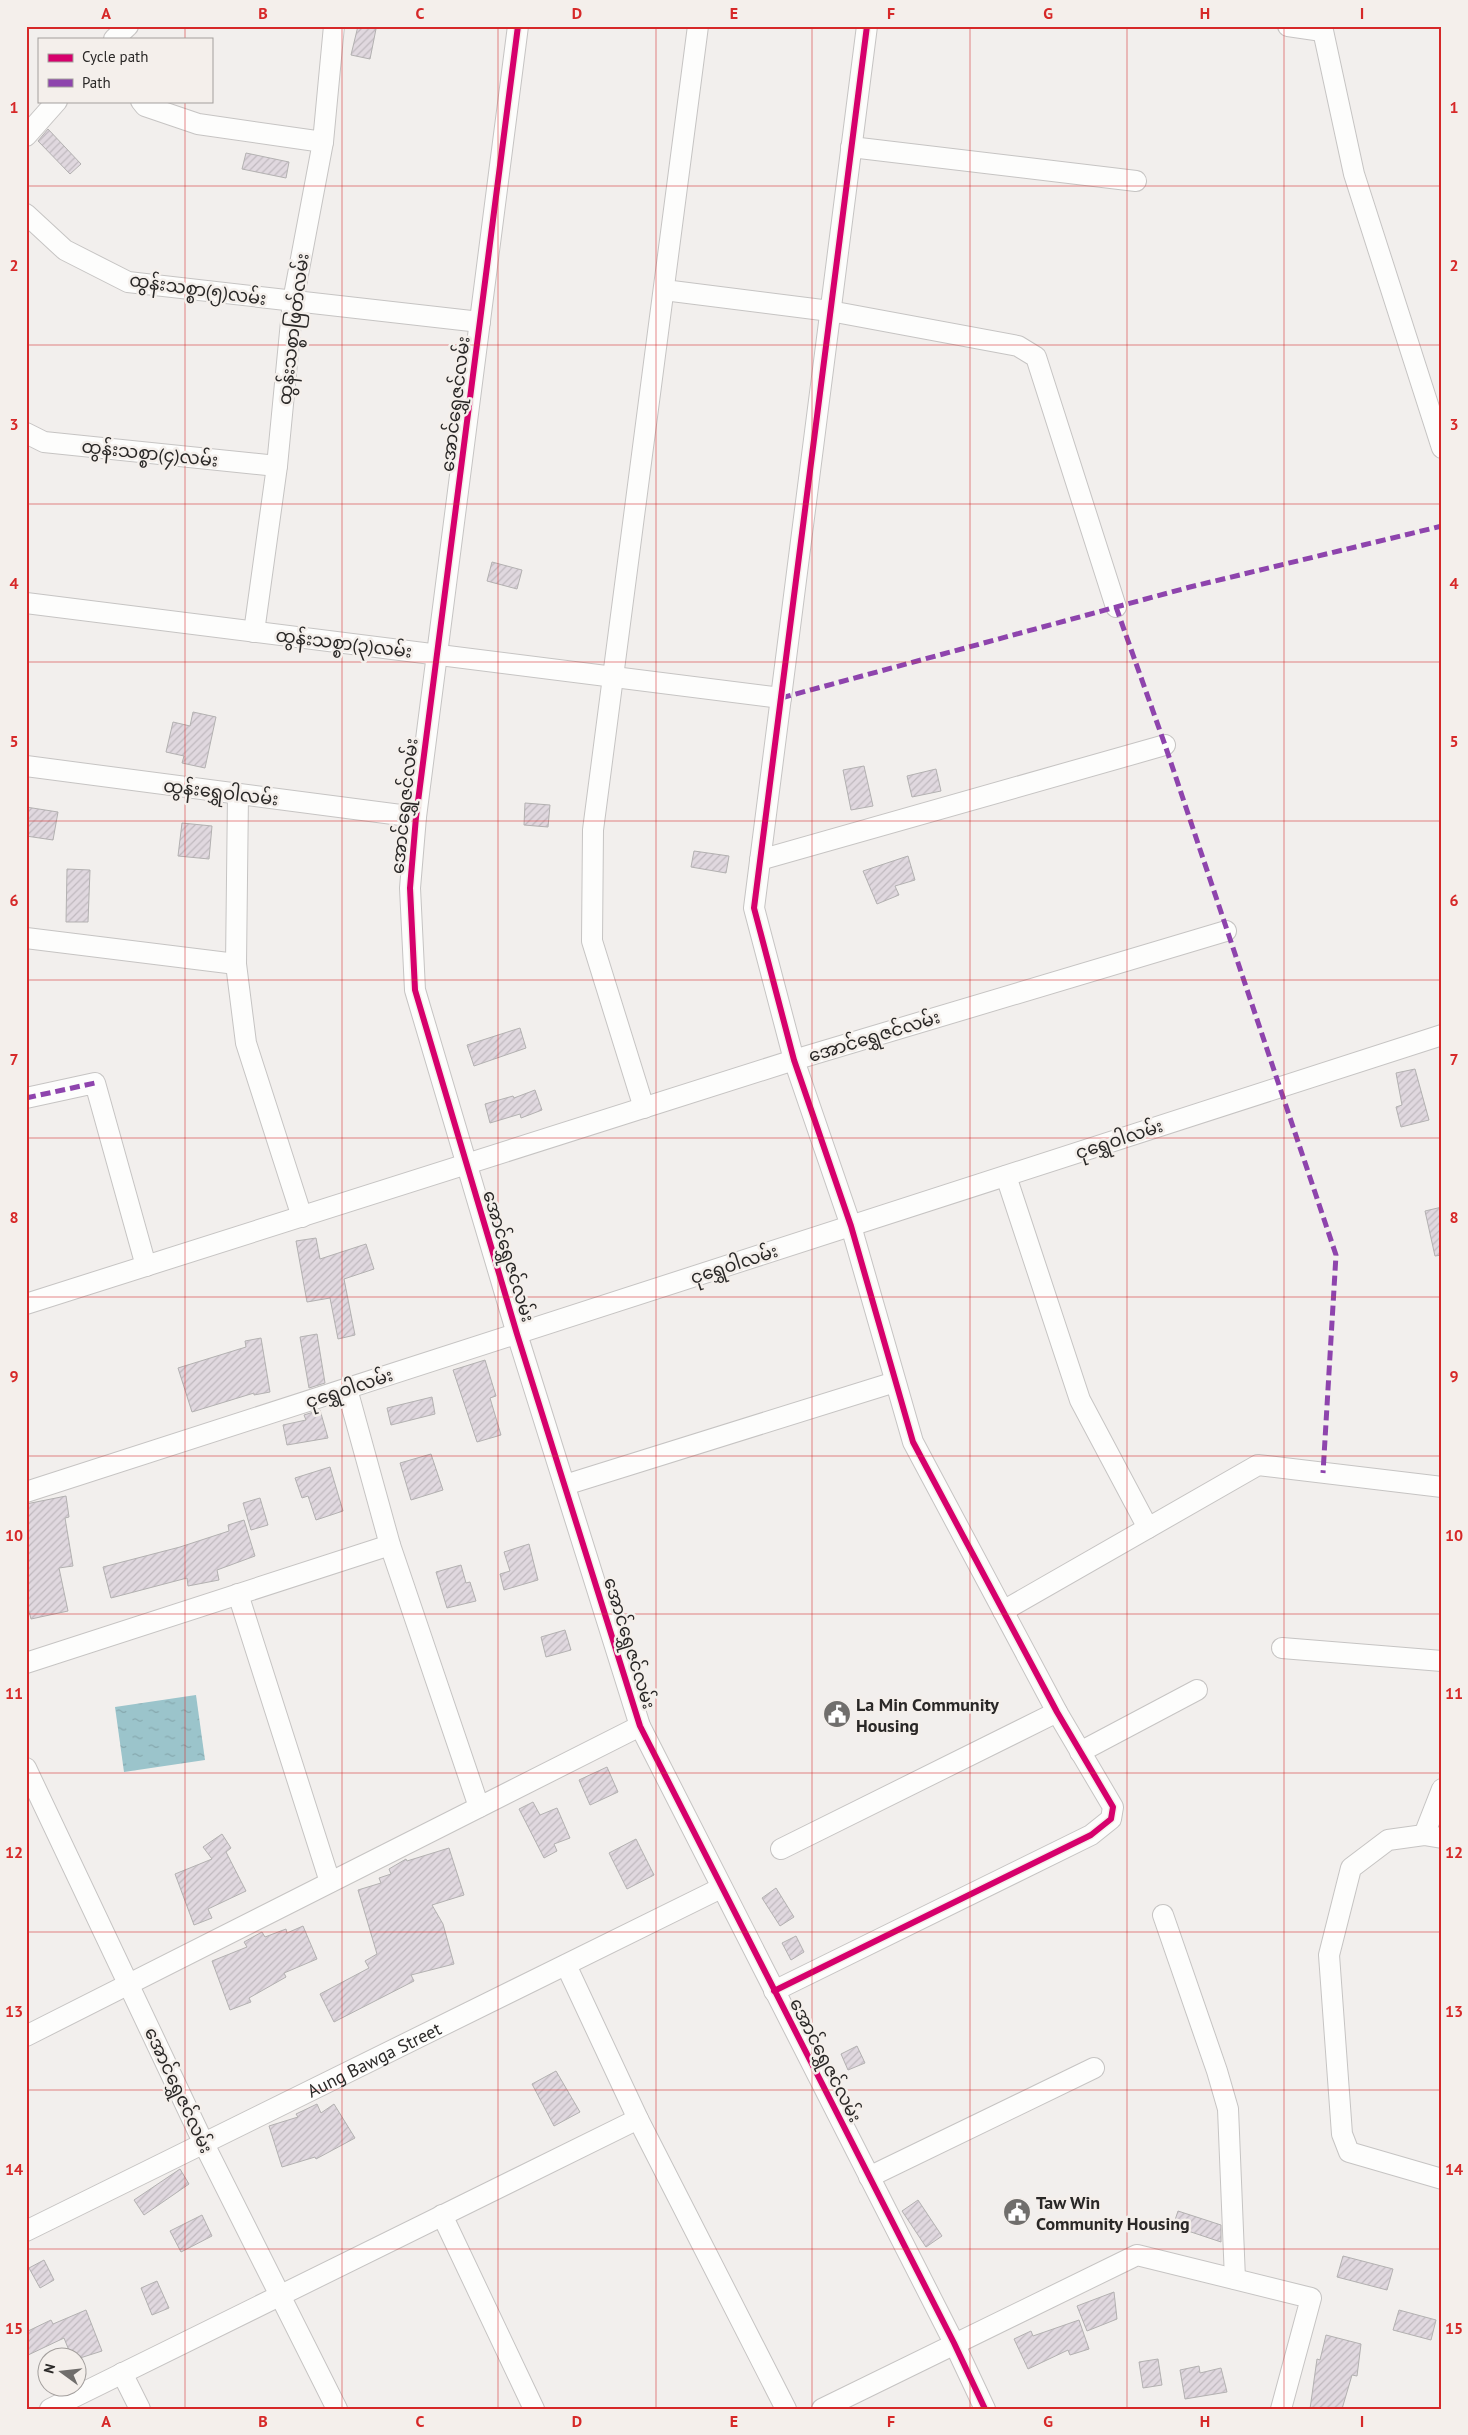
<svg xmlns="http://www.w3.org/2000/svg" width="1468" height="2435" font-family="'PT Sans','Noto Sans Myanmar',sans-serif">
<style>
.water{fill:url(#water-ripples)}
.building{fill:url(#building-hatch);stroke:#b3b1b1}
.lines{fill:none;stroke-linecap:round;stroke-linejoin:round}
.minor-casing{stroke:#c6c4c3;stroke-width:22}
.minor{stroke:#fdfdfc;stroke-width:20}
.quiet{stroke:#8e44ad;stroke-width:5;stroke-dasharray:10 5;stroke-linecap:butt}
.cycleway-casing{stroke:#f4efeb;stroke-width:9}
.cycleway{stroke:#d6006c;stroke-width:6}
.grid{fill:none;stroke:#d62828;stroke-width:1;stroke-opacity:0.55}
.labels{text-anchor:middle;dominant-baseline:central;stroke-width:5;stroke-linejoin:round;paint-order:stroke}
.street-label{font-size:18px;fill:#2a2827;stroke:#f4efeb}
.poi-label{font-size:18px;font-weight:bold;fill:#2a2827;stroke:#f4efeb;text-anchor:start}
.neatline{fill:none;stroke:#d62828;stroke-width:2}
.grid-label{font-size:16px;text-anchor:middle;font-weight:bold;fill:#d62828}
</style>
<defs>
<pattern id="water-ripples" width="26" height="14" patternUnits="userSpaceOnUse" patternTransform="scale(1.25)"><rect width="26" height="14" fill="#9bc4cb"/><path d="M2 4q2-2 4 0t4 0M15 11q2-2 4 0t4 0" fill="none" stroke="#86a8ae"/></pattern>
<pattern id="building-hatch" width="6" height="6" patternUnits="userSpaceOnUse" patternTransform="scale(1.25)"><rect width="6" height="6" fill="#e0d8df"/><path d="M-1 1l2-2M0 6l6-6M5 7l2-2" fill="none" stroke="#c0b9bf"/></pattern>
</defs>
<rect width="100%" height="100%" fill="#f2efed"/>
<path class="water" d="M196,1695L205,1760L124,1772L115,1707Z"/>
<path class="building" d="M358,26L376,29L370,59L351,55Z
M48,129L81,164L70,174L38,141Z
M246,153L289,162L286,178L242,169Z
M492,562L522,570L517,589L487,581Z
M193,712L216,717L205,768L182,763L184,756L166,752L173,722L190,726Z
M864,766L873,806L851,810L843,770Z
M936,769L941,791L912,797L907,776Z
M525,803L550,805L548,827L524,825Z
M26,807L58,812L53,840L26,836Z
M182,823L212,826L209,859L178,856Z
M694,851L729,856L726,873L691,867Z
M908,856L915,880L895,886L899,895L877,904L863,871Z
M67,869L90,870L88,922H66Z
M520,1028L526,1048L474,1066L467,1045Z
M1415,1069L1429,1120L1401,1127L1396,1107L1402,1105L1396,1073Z
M535,1090L542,1110L521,1118L520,1114L490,1123L485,1104L513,1096L514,1098Z
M1442,1207V1255L1435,1256L1425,1211Z
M316,1238L320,1259L366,1244L374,1269L344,1279L355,1335L338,1339L330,1298L307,1302L296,1241Z
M317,1334L325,1383L309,1388L300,1337Z
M261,1338L270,1392L254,1395V1393L192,1412L178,1368L246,1347L245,1341Z
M485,1360L496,1396L490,1398L501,1435L477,1442L453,1370Z
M432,1397L435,1414L391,1425L387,1408Z
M320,1410L328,1438L287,1445L283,1425L306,1420L304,1415Z
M431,1454L443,1490L411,1500L400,1463Z
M330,1467L343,1511L316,1520L308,1496L302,1498L295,1478Z
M66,1496L69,1517L65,1518L73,1566L59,1568L68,1611L31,1619L26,1600V1504Z
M260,1498L268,1525L251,1530L243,1503Z
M244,1520L255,1556L217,1570L219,1580L188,1586L187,1578L111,1598L103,1567L180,1547L229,1531L228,1525Z
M529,1544L538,1580L504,1590L500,1574L510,1571L504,1552Z
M461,1565L466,1583L470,1582L476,1601L447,1608L436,1572Z
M565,1630L571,1650L546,1657L541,1637Z
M607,1767L618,1792L590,1805L579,1780Z
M533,1802L540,1815L557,1808L570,1838L554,1844L557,1851L544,1858L519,1809Z
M222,1834L231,1848L226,1852L246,1891L208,1909L212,1918L194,1925L175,1874L212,1859L203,1847Z
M636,1839L654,1875L627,1889L609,1853Z
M449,1848L464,1895L432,1905L443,1924L454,1964L411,1975L414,1981L334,2022L320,1994L369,1968L365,1961L377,1954L358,1890L381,1883L379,1878L391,1874L389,1869L406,1859L407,1861Z
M776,1888L794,1917L780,1926L762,1898Z
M303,1926L317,1959L284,1973L286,1977L249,1998L251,2002L230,2010L212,1961L247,1947L244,1942L262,1932L265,1937L286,1929L287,1933Z
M796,1936L804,1952L791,1960L782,1943Z
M857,2046L865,2063L848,2070L841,2054Z
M556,2071L580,2112L554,2126L532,2084Z
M317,2104L321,2113L334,2104L355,2138L316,2159L315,2157L282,2167L269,2126L298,2117L296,2114Z
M180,2169L189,2184L144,2215L134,2200Z
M918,2200L942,2236L926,2247L902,2211Z
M1178,2211L1221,2225V2242L1173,2226Z
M202,2215L212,2236L181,2252L170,2231Z
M1343,2256L1393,2269L1387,2290L1337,2277Z
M44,2260L54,2280L40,2288L29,2268Z
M157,2281L169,2308L152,2315L141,2288Z
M1114,2292L1117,2319L1087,2331L1077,2306Z
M86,2310L102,2351L80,2358H72L64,2338L26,2356V2332L51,2320L53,2324Z
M1399,2310L1436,2320L1431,2340L1393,2330Z
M1079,2320L1089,2349L1070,2355L1068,2350L1028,2369L1014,2339L1031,2331L1033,2336Z
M1326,2335L1361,2344L1357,2376L1352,2375L1342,2409H1310L1317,2359L1320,2360Z
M1158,2359L1162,2385L1143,2388L1139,2362Z
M1199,2366L1200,2373L1221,2368L1227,2392L1185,2399L1180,2370Z"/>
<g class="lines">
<g class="minor-casing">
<g id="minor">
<path d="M518,26L416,817L410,888L415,990L517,1334L640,1726L954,2343L985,2409"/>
<path d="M1288,26L1322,31"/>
<path d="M1322,26L1354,174L1442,448"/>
<path d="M114,39L128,26"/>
<path d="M141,101L145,106L198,124L323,142"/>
<path d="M26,136L57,101"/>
<path d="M851,147L1136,181"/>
<path d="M26,214L65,250L128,282L480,322"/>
<path d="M664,290L830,311L1018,346L1036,357L1116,607"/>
<path d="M26,433L44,442L277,466"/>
<path d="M26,603L781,698"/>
<path d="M254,632L277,466L293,301L323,142L334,26"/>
<path d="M26,766L416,817"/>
<path d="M238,794L236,964L246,1043L302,1217"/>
<path d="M760,860L1165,745"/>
<path d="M26,938L236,964"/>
<path d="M26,1098L95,1083L146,1266"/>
<path d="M644,1108L592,941L593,830L698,26"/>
<path d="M1006,1176L1080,1400L1148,1528"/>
<path d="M26,1304L794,1060L1226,931"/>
<path d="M347,1389L390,1545L479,1807"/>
<path d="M565,1485L895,1382"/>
<path d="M26,1492L1442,1035"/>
<path d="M238,1594L330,1882"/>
<path d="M1003,1611L1258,1465L1442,1487"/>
<path d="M1282,1648L1442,1661"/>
<path d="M26,1663L390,1545"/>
<path d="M1080,1752L1197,1690"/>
<path d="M26,1768L204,2144L337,2409"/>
<path d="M1424,1835L1442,1789"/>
<path d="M1442,1838L1424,1835L1388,1840L1351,1868L1329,1955L1342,2134L1349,2152L1442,2179"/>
<path d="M781,1849L1057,1712"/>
<path d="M1163,1915L1217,2071L1228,2109L1235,2279"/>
<path d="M566,1965L638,2119L786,2409"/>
<path d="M774,1991L1091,1835L1111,1819L1113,1807L1057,1712L913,1442L851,1226L794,1060L754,908L867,26"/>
<path d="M26,2036L640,1726"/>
<path d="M869,2177L1094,2068"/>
<path d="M442,2215L534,2409"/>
<path id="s1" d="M26,2231L721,1888"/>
<path d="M122,2373L140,2409"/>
<path d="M50,2409L638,2119"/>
<path d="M822,2409L1137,2255L1311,2298L1281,2409"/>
</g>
</g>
<use href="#minor" class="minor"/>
<path class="quiet" d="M1116,607L1165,745L1336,1255L1323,1473
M781,698L1190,587L1442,526
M26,1098L95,1083"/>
<g class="cycleway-casing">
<path id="cycleway" d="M518,26L416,817L410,888L415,990L517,1334L640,1726L954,2343L985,2409
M774,1991L1091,1835L1111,1819L1113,1807L1057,1712L913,1442L851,1226L794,1060L754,908L867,26"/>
</g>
<use href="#cycleway" class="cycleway"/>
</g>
<path class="grid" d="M185,26V39M342,26V2409M498,26V2409M656,26V2409M812,26V2409M970,26V2409M1127,26V2409M1284,26V2409M185,101V2409M26,186H1442M26,345H1442M26,504H1442M26,662H1442M26,821H1442M26,980H1442M26,1138H1442M26,1297H1442M26,1456H1442M26,1614H1442M26,1773H1442M26,1932H1442M26,2090H1442M26,2249H1442"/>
<defs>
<g id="civic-disc" transform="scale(1.4375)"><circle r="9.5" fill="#706e6c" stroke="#f4efeb"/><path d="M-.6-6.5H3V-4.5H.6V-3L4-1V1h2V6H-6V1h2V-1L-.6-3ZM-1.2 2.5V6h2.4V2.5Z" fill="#fff"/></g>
</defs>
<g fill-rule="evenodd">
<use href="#civic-disc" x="837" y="1714"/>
<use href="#civic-disc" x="1017" y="2212"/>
</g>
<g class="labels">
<g class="street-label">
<text transform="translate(198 289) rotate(8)">ထွန်းသစ္စာ(၅)လမ်း</text>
<text transform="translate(293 329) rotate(-83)">ထွန်းသစ္စာဖြတ်လမ်း</text>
<text transform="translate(455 404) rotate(-83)">အောင်ရွှေဇင်လမ်း</text>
<text transform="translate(150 453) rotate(6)">ထွန်းသစ္စာ(၄)လမ်း</text>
<text transform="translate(344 643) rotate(7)">ထွန်းသစ္စာ(၃)လမ်း</text>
<text transform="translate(221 792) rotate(7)">ထွန်းရွှေဝါလမ်း</text>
<text transform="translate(404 806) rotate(-84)">အောင်ရွှေဇင်လမ်း</text>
<text transform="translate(874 1036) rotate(-17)">အောင်ရွှေဇင်လမ်း</text>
<text transform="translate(1119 1139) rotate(-18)">ငုရွှေဝါလမ်း</text>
<text transform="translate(509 1256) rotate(73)">အောင်ရွှေဇင်လမ်း</text>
<text transform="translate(734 1264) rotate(-18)">ငုရွှေဝါလမ်း</text>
<text transform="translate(349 1388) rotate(-18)">ငုရွှေဝါလမ်း</text>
<text transform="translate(630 1643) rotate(73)">အောင်ရွှေဇင်လမ်း</text>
<text stroke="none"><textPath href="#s1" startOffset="388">Aung Bawga Street</textPath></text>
<text transform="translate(826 2060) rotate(63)">အောင်ရွှေဇင်လမ်း</text>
<text transform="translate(179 2090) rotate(65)">အောင်ရွှေဇင်လမ်း</text>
</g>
<g class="poi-label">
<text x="856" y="1704">La Min Community<tspan x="856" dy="21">Housing</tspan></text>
<text x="1036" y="2202">Taw Win<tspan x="1036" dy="21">Community Housing</tspan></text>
</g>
</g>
<rect width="1468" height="2435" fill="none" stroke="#f4efeb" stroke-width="55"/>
<rect x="38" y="38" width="175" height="65" fill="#f4efeb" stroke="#a39f9d"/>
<rect x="48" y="54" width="25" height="8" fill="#d6006c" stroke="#a39f9d"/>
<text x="82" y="62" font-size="15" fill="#2a2827">Cycle path</text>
<rect x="48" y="79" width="25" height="8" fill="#8e44ad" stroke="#a39f9d"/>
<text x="82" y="88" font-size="15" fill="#2a2827">Path</text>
<g transform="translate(62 2372) rotate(285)"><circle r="24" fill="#f4efeb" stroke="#a39f9d"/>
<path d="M0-4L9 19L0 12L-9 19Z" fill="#706e6c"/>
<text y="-8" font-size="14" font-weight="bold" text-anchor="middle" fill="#2a2827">N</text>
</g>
<rect x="28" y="28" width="1412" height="2380" class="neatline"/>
<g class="grid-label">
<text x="106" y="19">A</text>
<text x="263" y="19">B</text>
<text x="420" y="19">C</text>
<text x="577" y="19">D</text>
<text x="734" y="19">E</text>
<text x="891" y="19">F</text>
<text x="1048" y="19">G</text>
<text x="1205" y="19">H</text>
<text x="1362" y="19">I</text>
<text x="14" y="113">1</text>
<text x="1454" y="113">1</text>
<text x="14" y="271">2</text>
<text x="1454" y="271">2</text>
<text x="14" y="430">3</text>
<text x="1454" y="430">3</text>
<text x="14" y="589">4</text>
<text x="1454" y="589">4</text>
<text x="14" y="747">5</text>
<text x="1454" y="747">5</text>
<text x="14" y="906">6</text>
<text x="1454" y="906">6</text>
<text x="14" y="1065">7</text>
<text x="1454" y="1065">7</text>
<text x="14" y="1223">8</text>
<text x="1454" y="1223">8</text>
<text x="14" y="1382">9</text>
<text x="1454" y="1382">9</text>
<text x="14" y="1541">10</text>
<text x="1454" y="1541">10</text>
<text x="14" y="1699">11</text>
<text x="1454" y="1699">11</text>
<text x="14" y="1858">12</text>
<text x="1454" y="1858">12</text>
<text x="14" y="2017">13</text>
<text x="1454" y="2017">13</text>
<text x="14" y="2175">14</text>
<text x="1454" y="2175">14</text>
<text x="14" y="2334">15</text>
<text x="1454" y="2334">15</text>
<text x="106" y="2427">A</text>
<text x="263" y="2427">B</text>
<text x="420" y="2427">C</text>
<text x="577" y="2427">D</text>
<text x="734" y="2427">E</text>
<text x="891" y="2427">F</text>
<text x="1048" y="2427">G</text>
<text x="1205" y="2427">H</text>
<text x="1362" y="2427">I</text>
</g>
</svg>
